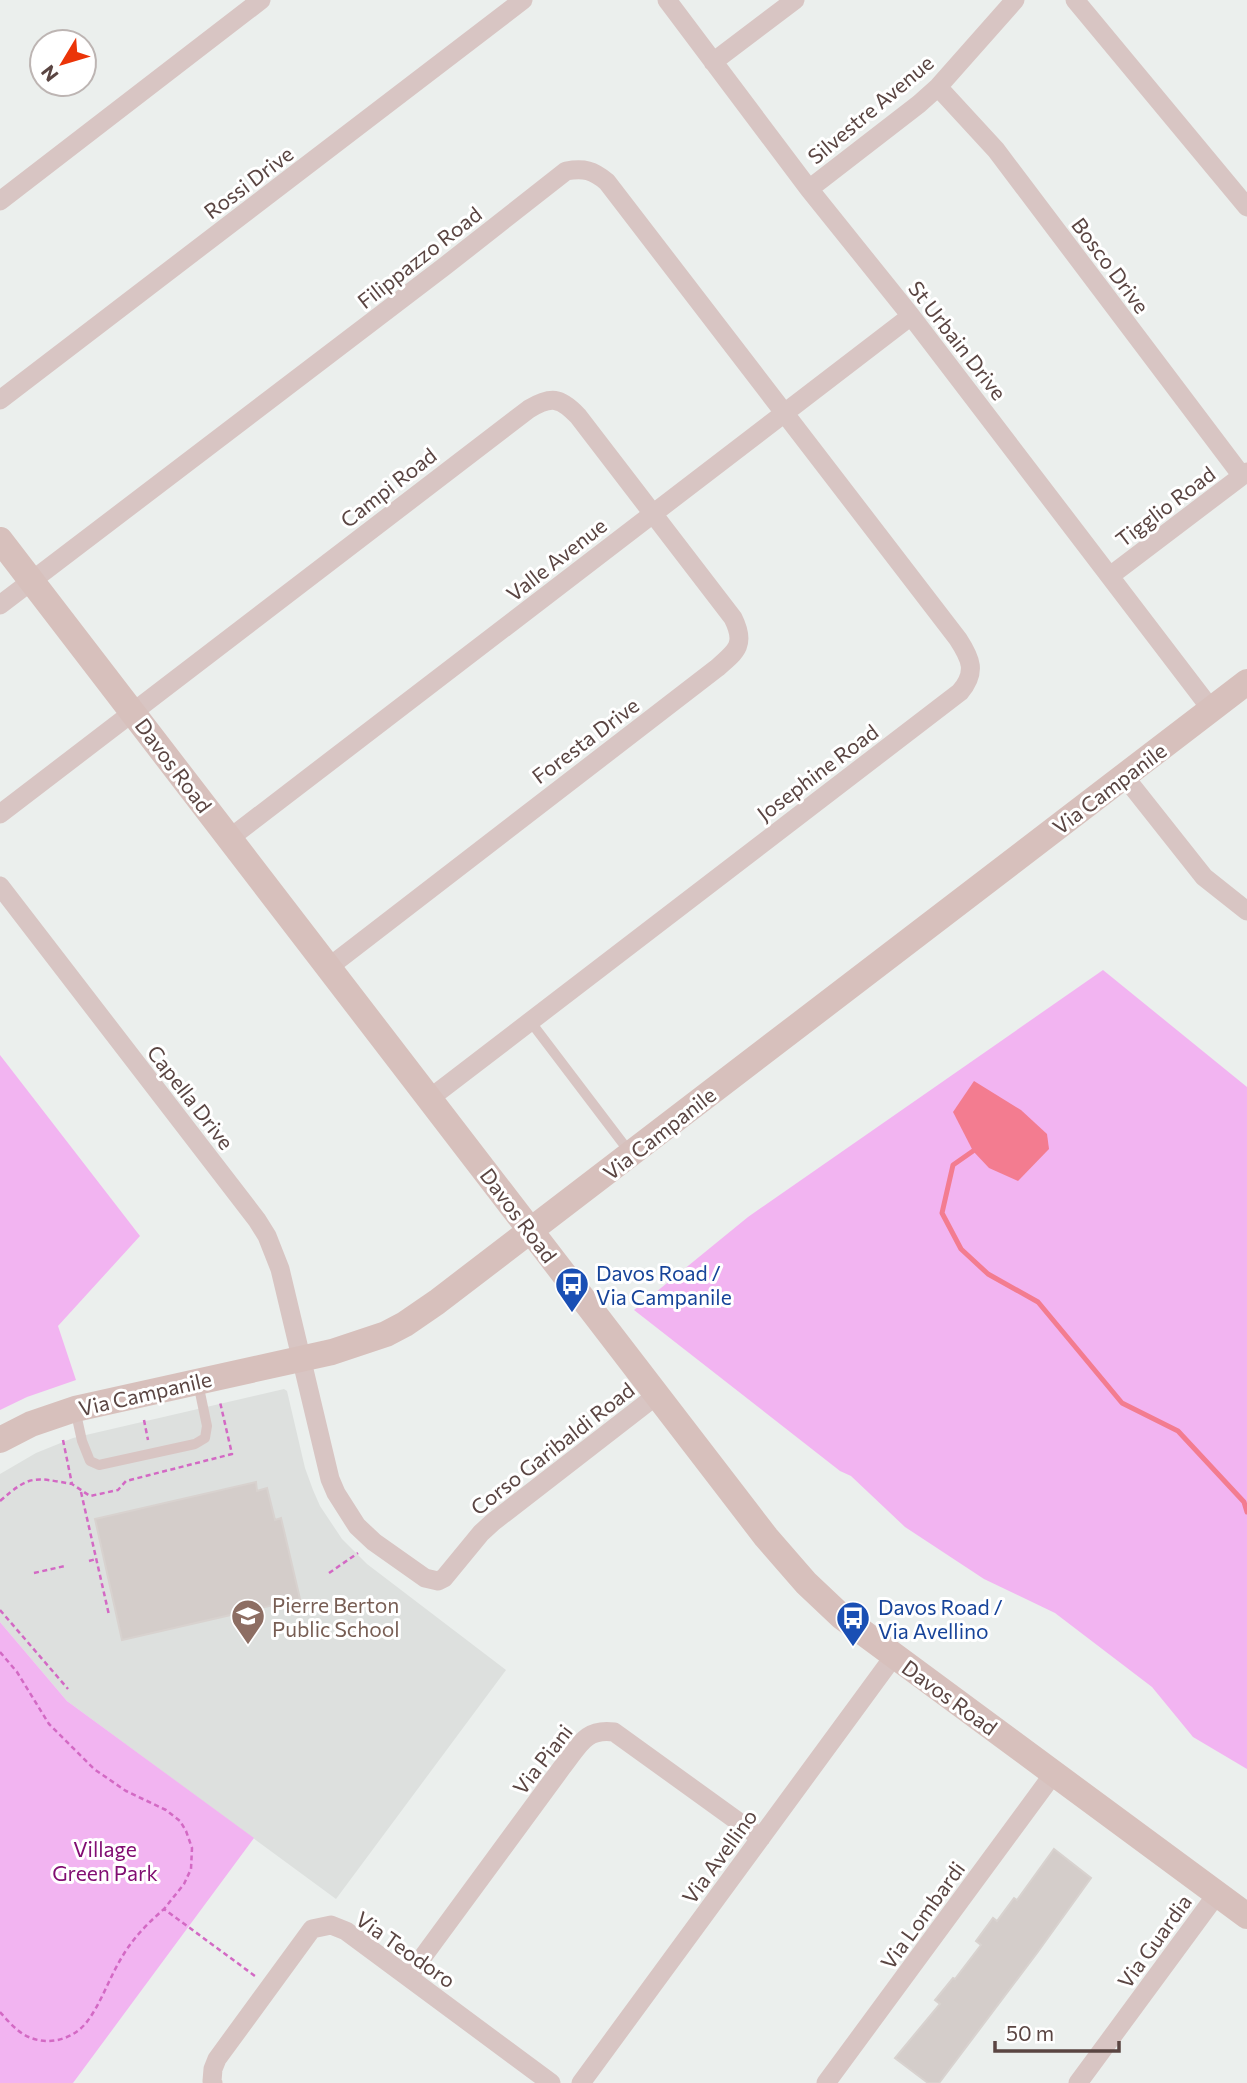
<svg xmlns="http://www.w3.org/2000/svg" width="1247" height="2083" font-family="Commissioner,sans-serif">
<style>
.education{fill:#dde0de}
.green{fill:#f2b4f1}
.water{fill:#f37c90}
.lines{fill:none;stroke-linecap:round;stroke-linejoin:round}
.stream{stroke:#f37c90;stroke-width:5}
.building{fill:#d4cdca;stroke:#d8d2cf;stroke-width:2}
.path{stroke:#d369c4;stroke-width:2.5;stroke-dasharray:5 3.5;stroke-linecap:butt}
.lane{stroke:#d8c5c3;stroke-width:10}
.street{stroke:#d8c5c3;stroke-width:19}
.secondary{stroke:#d7c0bc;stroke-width:26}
.labels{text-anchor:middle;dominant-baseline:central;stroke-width:6;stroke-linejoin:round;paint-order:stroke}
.street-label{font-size:21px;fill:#5a4542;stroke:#fff}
.transit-label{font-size:21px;fill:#164399;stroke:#fff;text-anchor:start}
.education-label{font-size:21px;fill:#785e54;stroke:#fff;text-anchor:start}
.park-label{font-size:21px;fill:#810e72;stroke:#fff}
</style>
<rect width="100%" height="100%" fill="#ebefed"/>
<path class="education" d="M284,1389L287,1391L305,1468L313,1490L320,1506L342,1539L367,1564L506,1670L336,1899L67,1701L0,1622V1474L36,1453L73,1438Z"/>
<path class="green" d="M1103,970L1247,1087V1769L1193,1737L1152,1687L1055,1613L984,1579L905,1527L851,1476L840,1471L634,1310L748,1217Z
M0,1055L140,1236L58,1326L76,1380L27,1397L0,1410Z
M0,1622L67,1701L254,1838L73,2083H0Z"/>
<path class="water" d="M974,1081L1021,1110L1047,1134L1049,1149L1018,1181L989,1168L973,1151L953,1112Z"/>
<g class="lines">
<path class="stream" d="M973,1151L953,1165L942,1213L961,1249L988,1274L1038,1302L1122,1403L1178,1431L1244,1502L1247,1512"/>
</g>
<path class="building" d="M256,1482L257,1491L267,1488L275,1520L281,1518L300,1599L122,1640L95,1519Z
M1054,1849L1091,1878L1037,1953L939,2083H928L895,2058L940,2004L935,2000L953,1978L955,1979L981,1945L976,1941L993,1918L997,1921L1014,1898L1017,1900Z"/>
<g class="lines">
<path class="path" d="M144,1420L148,1440
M63,1440L72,1484L90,1496L118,1490L126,1481L232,1454L220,1402
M81,1492L109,1615
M0,1501C30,1475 33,1477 72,1484
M89,1561L96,1559
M34,1573L65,1566
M329,1573L358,1553
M0,1610L68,1689
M0,1652L17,1672L49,1724L94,1769L126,1791L166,1810L180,1821L186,1831L192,1848L191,1869L184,1884L164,1909L255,1976
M0,2012C7,2020 15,2029 23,2034C44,2047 71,2041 86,2023C101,2004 109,1978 122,1957C133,1938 148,1923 164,1909"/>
<path class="lane" d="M530,1021L631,1154
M75,1409L82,1441L90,1461L99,1465L195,1444L205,1438L207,1426L198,1383"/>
<path class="street" d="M667,0L809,189L911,316L1211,709
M1075,0L1247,207
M713,62L795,0
M938,87L996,150L1242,476
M809,189L919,104L938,87L1015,0
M0,201L261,0
M0,400L523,0
M1110,576L1247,472
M0,605L445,266L566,171C584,168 593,170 607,182L958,639C971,659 977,672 960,692L429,1099
M1124,776L1204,877L1247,911
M0,814L529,409C551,396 560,397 578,416L733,618C746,644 737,651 717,668L329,967
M230,838L911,316
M0,886L257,1220L267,1236L280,1269L330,1479L336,1493L357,1526L374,1542L425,1578L438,1581L444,1578L481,1533L493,1522L657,1395
M408,1977L563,1766C579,1746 585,1728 614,1732L761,1838
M213,2083L212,2081L213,2069L217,2059L312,1929L331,1925L346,1931L551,2083
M581,2083L894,1656
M826,2083L1054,1773
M1078,2083L1217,1894"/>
<path class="secondary" d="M0,540L766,1537L806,1583L842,1617L1247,1916
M0,1440L31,1424L75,1409L332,1352L386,1334L405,1324L437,1302L1247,682"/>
</g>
<defs>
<g id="bus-pin" transform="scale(1.75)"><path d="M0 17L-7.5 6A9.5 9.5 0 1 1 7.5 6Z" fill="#1a4fb4" stroke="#fff"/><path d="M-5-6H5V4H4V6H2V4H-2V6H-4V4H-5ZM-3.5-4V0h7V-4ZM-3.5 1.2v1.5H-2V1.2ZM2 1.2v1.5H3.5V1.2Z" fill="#fff"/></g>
<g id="school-pin" transform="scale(1.75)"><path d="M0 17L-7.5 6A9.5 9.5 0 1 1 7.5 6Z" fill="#8d6e63" stroke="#fff"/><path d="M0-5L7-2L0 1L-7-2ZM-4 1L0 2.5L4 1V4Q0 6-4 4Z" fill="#fff"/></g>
</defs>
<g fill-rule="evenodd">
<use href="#bus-pin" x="572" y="1284"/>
<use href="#school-pin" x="248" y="1616"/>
<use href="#bus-pin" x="853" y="1618"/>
</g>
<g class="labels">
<g class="street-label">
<text transform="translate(870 109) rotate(-40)">Silvestre Avenue</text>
<text transform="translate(248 182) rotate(-37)">Rossi Drive</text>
<text transform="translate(419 257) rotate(-38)">Filippazzo Road</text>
<text transform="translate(1111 265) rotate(53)">Bosco Drive</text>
<text transform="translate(958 340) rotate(52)">St Urbain Drive</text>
<text transform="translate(388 487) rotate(-38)">Campi Road</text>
<text transform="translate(1165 506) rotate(-37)">Tigglio Road</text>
<text transform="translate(556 559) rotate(-38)">Valle Avenue</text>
<text transform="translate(585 740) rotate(-37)">Foresta Drive</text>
<text transform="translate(174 765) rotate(53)">Davos Road</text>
<text transform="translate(817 772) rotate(-37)">Josephine Road</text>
<text transform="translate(1109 788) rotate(-37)">Via Campanile</text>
<text transform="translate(191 1097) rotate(52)">Capella Drive</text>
<text transform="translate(659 1133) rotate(-38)">Via Campanile</text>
<text transform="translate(519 1215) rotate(53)">Davos Road</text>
<text transform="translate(145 1393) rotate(-13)">Via Campanile</text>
<text transform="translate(552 1448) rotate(-38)">Corso Garibaldi Road</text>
<text transform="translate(950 1697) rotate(36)">Davos Road</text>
<text transform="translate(542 1759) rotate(-52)">Via Piani</text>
<text transform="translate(719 1856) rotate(-54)">Via Avellino</text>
<text transform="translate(922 1915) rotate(-54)">Via Lombardi</text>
<text transform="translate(1154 1941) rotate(-54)">Via Guardia</text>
<text transform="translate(406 1949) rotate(35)">Via Teodoro</text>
</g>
<g class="transit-label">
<text x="596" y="1272">Davos Road /<tspan x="596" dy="24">Via Campanile</tspan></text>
<text x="878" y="1606">Davos Road /<tspan x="878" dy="24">Via Avellino</tspan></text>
</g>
<g class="education-label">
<text x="272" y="1604">Pierre Berton<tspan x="272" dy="24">Public School</tspan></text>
</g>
<g class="park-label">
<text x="105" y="1848">Village<tspan x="105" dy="24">Green Park</tspan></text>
</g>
</g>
<g transform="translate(63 63) rotate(232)"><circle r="33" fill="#ffffff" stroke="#bdb5b3" stroke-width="2"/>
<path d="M0-5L12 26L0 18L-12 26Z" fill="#eb3408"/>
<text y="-10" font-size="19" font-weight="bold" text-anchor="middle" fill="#5a4542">N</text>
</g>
<path d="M995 2041v10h124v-10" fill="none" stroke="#5a4542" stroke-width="3.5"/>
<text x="1006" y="2041" font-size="21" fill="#5a4542" stroke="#ffffff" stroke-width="5" paint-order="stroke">50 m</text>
</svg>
